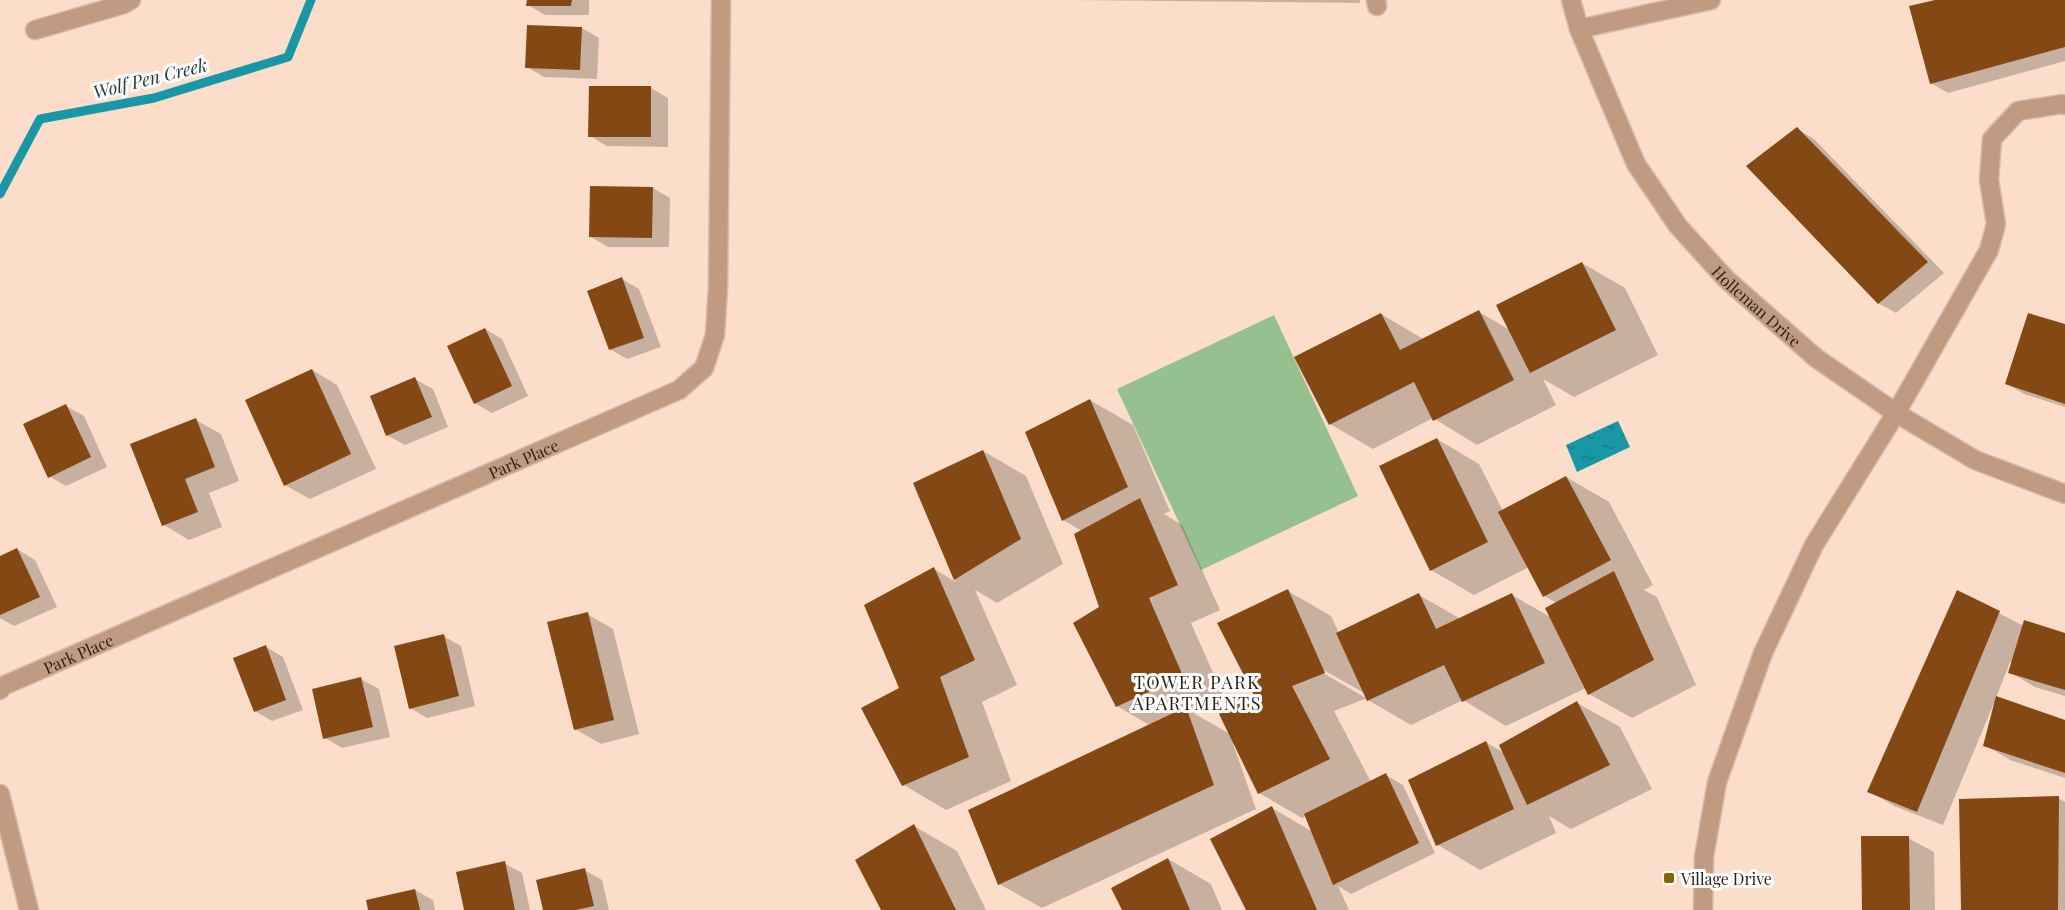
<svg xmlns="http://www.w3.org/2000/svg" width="2065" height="910" font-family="'Playfair Display',serif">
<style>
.park{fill:#94c18f}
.water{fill:url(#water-ripples)}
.shadow{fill:#0003;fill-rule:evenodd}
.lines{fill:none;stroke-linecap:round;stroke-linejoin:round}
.stream{stroke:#1898a7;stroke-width:9}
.building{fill:#844815}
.minor-casing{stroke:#d5bbaa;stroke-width:21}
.minor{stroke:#c09b81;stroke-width:18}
.poi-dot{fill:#896200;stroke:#fff;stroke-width:2}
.labels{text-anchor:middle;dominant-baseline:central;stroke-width:6;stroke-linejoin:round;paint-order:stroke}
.street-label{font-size:16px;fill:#281e17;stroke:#fff}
.poi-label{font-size:16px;fill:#281e17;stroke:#fff;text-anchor:start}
.water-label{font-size:18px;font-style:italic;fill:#223b3f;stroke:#fff}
.neighbourhood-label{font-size:18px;letter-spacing:1.5px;fill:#281e17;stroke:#fff}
</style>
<defs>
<pattern id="water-ripples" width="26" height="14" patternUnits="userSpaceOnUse" patternTransform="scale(1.5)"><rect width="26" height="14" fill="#1898a7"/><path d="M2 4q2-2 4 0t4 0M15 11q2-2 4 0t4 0" fill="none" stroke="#167b87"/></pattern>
</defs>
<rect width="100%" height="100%" fill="#fbddca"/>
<path class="park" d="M1274,315L1358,496L1201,570L1117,389Z"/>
<path class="water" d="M1618,421L1630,447L1577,472L1566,445Z"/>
<path class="shadow" d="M528,0H589V15H545L528,5Z
M1069,0H1360V3Z
M1941,0H2065V61L1948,93L1931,83Z
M582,28L599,38L597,79L544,77L527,67Z
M651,88L668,98V147L607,146L590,136Z
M1797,129L1814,139L1944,273L1896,313L1878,303Z
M653,188L670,198L669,247H608L591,237Z
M1582,263L1625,288L1658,355L1574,397L1543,379L1556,405L1477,445L1433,418L1373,449L1330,424L1381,314L1425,340L1479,312L1510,330Z
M622,279L639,289L661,347L627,359L610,349Z
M2065,326V407L2024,394L2007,384Z
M485,329L502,339L528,396L492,413L475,403Z
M312,370L337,385L376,469L310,499L285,485Z
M415,379L433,389L448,427L405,445L387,435Z
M1090,400L1133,425L1170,511L1164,514L1182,525L1220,610L1191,623L1225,700L1195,714L1230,734L1256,696L1288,591L1331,616L1339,633L1419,595L1461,619L1512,595L1552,618L1557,603L1544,596L1529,567L1474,595L1431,570L1437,439L1479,464L1503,511L1566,477L1609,502L1653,585L1644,590L1657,597L1696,685L1632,718L1589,694L1586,688L1506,726L1463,700L1411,725L1368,700L1367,698L1334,711L1371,782L1386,775L1403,785L1435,853L1351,894L1338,886L1349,910H1247L1272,808L1313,832L1306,816L1302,818L1259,793L1235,744H1233L1256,809L1042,908L999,884L1151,726L1117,706L1101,607L1082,531L1063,520ZM1320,668L1366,694V698L1318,670Z
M66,406L84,416L107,467L66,486L49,476Z
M196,420L221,434L239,481L209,493L222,527L189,540L164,525Z
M983,451L1026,476L1063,564L997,603L975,590L1017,685L982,702L1011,781L946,810L904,785L863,709L901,688L934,569L956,582L915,484Z
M17,549L35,560L57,607L14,626L0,618V557Z
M1957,592L2024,626L2065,635V696L2035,687L2010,672L2013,663L2010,662L1996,698L2065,721V778L2010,760L1985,745L1996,703H1994L1943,825L1894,806L1869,791Z
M587,614L613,629L639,734L601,744L575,729Z
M443,636L461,646L475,706L427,718L410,708Z
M266,647L283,657L303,710L272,721L255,711Z
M361,679L379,689L390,737L342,748L325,738Z
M1577,703L1620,727L1652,789L1571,829L1549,816L1556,833L1480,870L1438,845L1486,742L1504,753Z
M2058,798L2065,802V910H1962Z
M914,826L957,851L986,910H883Z
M1908,838L1934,852L1935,910H1864Z
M1168,859L1211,884L1222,910H1123Z
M504,863L522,873L530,910H465Z
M584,870L602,880L609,910H544Z
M415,890L433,900L435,910H370Z"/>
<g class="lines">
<path class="stream" d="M0,194L40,119L154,98L288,57L311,0"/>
</g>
<path class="building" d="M527,0H572L571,6H526Z
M1935,0H2065V47L1930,84L1909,6Z
M527,25L582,27L580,70L525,68Z
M589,86H651V137H588Z
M1797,127L1928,262L1878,304L1746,166Z
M590,186L653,187L652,238L589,237Z
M1582,262L1616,330L1530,373L1496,305Z
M622,277L644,338L609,350L587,291Z
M1479,310L1514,380L1433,421L1414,382L1329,425L1294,357L1381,313L1400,350Z
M2028,313L2065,324V404L2005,384Z
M485,328L512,386L474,404L447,346Z
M312,369L351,454L284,486L245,400Z
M415,377L432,417L386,436L370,396Z
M1090,399L1128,487L1062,521L1025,432Z
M66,404L91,457L48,478L23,424Z
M196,418L215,467L185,479L198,512L162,526L130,444Z
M1437,438L1488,542L1430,571L1379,466Z
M983,450L1021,539L954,580L913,483Z
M1566,476L1611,560L1543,597L1498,512Z
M1140,498L1178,585L1149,598L1183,676L1116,707L1073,623L1099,607L1074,534Z
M17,548L40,597L0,615V556Z
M934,567L975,660L940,677L969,757L902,786L861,708L899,688L864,605Z
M1614,571L1654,660L1588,695L1545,608Z
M1288,589L1325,673L1292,686L1330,759L1258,794L1219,714L1254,695L1217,623Z
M1957,590L2000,611L1917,812L1867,792Z
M1419,593L1436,629L1512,593L1545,663L1462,702L1444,665L1367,701L1336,633Z
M588,612L614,720L574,730L547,622Z
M2024,620L2065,633V690L2008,673Z
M444,634L459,696L409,709L394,646Z
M266,645L286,700L254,712L233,658Z
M361,677L373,727L323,739L312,689Z
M1996,696L2065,720V773L1983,746Z
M1577,701L1610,765L1527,805L1499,745Z
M1186,707L1214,785L998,885L968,810Z
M1486,741L1514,809L1436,846L1408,780Z
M1386,773L1419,843L1333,885L1304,814Z
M2059,796L2058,910H1961L1959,799Z
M1272,806L1317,910H1246L1210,839Z
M914,824L956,910H881L855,860Z
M1861,836H1909L1910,910H1862Z
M1168,858L1190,910H1122L1111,888Z
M505,861L515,910H464L456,872Z
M585,868L594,906L576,910H543L536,880Z
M415,889L420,910H368L366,900Z"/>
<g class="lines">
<g class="minor-casing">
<g id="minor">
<path d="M1376,0L1377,6"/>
<path id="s1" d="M1571,0L1579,29L1636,164L1678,226L1726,279L1816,358L1896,413L1975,460L2065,494"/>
<path d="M1579,29L1711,0"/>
<path d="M35,30L124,4L131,0"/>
<path id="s2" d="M0,690L3,686L679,390L704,368L715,335L718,287L721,0"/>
<path d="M0,794L29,910"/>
<path d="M1703,910L1704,857L1717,782L1763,653L1814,545L1896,413L1989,250L1996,224L1989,180L1992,139L2018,111L2062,104L2065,105"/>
</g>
</g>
<use href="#minor" class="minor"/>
</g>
<rect class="poi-dot" x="1663" y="872" width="12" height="12" rx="3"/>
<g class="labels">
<g class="street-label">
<text stroke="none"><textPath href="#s1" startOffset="364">Holleman Drive</textPath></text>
<text stroke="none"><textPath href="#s2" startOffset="573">Park Place</textPath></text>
<text stroke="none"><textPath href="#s2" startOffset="87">Park Place</textPath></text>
</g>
<g class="poi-label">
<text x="1681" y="878">Village Drive</text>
</g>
<g class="water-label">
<text transform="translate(150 78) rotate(-14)">Wolf Pen Creek</text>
</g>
<g class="neighbourhood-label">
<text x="1197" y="682">TOWER PARK<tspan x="1197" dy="21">APARTMENTS</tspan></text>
</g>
</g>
</svg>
